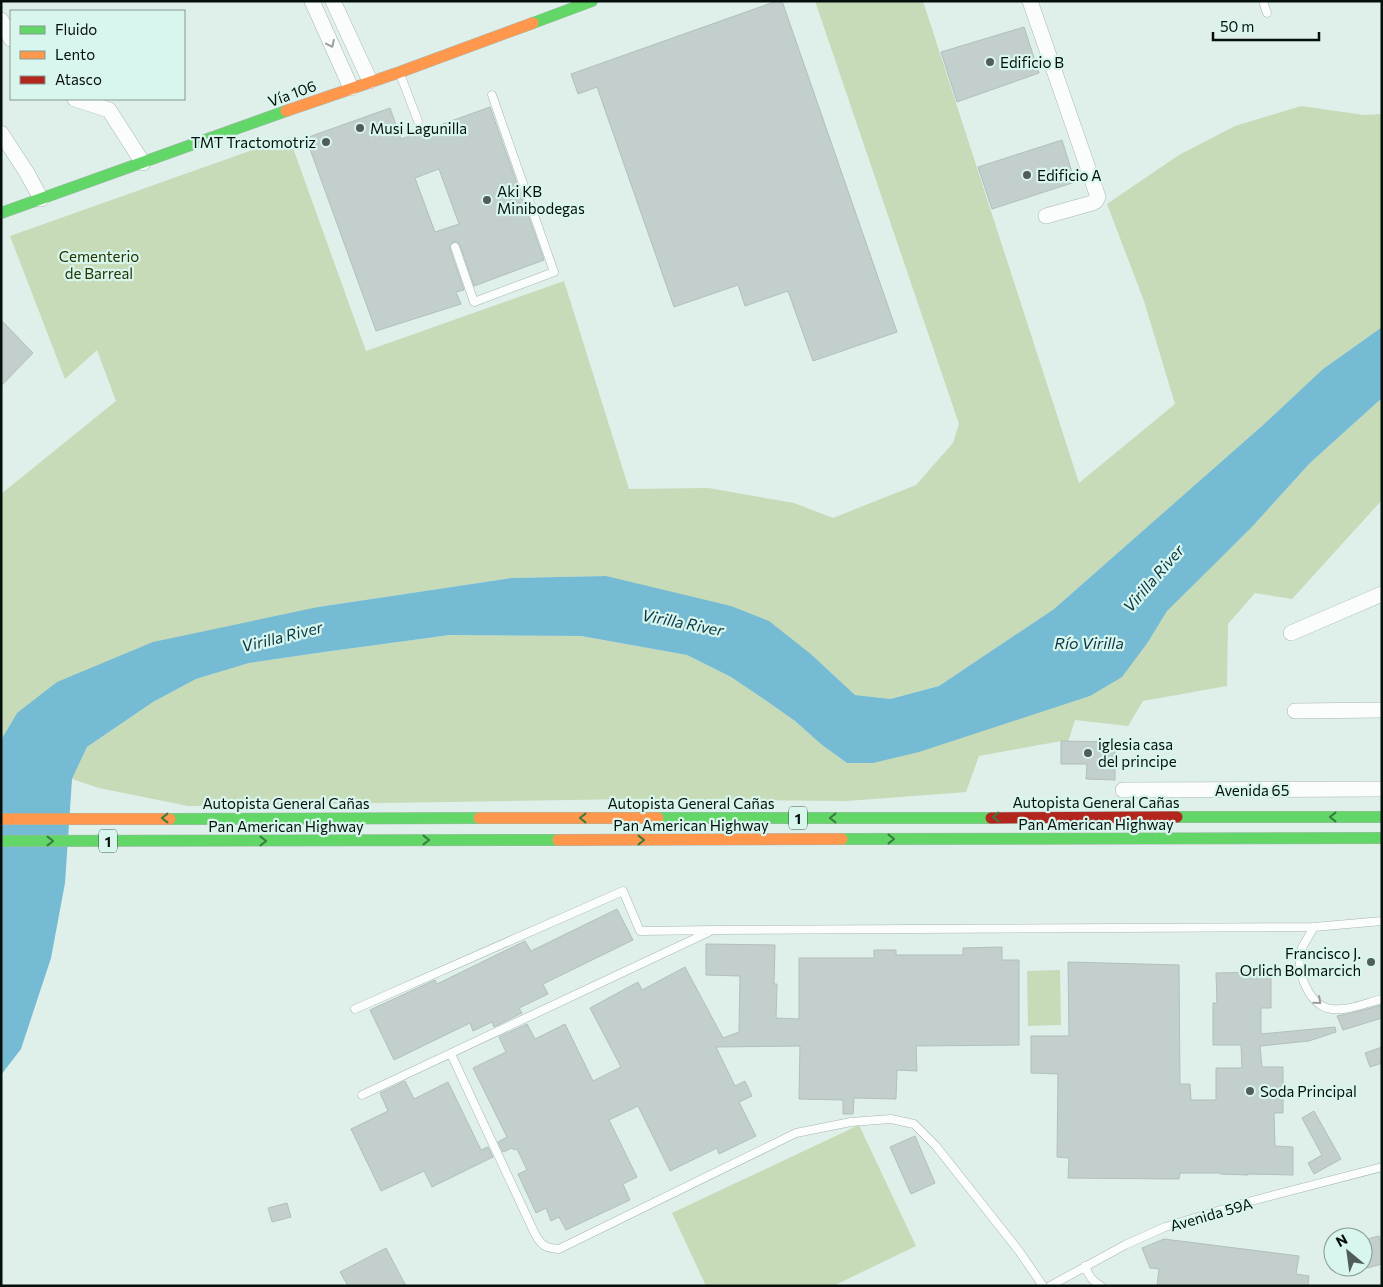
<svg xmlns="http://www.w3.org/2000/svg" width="1383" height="1287" font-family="Commissioner,sans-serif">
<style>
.green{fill:#c7dbb8}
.water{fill:#76bbd4}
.building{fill:#c2cfcd;stroke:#b1bfbd;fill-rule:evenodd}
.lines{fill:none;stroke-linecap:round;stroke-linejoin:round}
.lane-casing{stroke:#a8b5b1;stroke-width:9}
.street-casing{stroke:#a8b5b1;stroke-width:16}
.fast-casing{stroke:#a8b5b1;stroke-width:12}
.slow-casing{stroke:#a8b5b1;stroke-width:12}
.jam-casing{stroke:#a8b5b1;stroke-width:12}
.lane{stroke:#fafdfc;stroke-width:8}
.street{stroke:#fafdfc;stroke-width:15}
.fast{stroke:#63d668;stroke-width:11}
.slow{stroke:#ff974d;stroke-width:11}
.jam{stroke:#b3261e;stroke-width:11}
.oneway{stroke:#989e9c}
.oneway2{stroke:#397c3f}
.poi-dot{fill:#515d5a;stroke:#d8f6ed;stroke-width:2}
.labels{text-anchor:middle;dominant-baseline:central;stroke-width:4.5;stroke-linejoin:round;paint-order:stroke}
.shield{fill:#d8f6ed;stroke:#445450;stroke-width:1}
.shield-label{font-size:14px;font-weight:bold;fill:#050f0c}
.poi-label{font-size:15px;fill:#050f0c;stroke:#d8f6ed;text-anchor:start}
.street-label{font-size:15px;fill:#050f0c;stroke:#d8f6ed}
.park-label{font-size:15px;fill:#253500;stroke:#d8f6ed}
.water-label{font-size:16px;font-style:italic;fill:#0a3545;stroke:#d8f6ed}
</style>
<rect width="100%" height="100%" fill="#dfefea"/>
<path class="green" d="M815,1H923L1079,483L1175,404L1144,301L1107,204L1179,155L1235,126L1301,106L1364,115L1382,114V327L1323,369L1263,425L1054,609L939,686L889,699L855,695L812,655L606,576L511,578L318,607L17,713L1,740V494L116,401L97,350L65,379L10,236L289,137L366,351L564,281L629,489L708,488L794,503L833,518L916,485L953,443L959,424Z
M1382,398V500L1292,599L1255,593L1228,624L1227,686L1143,701L1128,726L1075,720L1068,742L1061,741L979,756L966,792L847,801L631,799L188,806L99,788L72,779L87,747L153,702L196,679L249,663L324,652L450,635L581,636L687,655L731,677L768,702L795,721L822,745L847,763L1030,715L1090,696L1148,642L1166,611L1251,528L1310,463Z
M1060,970L1061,1025L1028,1026L1027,971Z
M859,1125L916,1246L833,1286H706L672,1213Z"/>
<path class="water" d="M1382,327V398L1310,463L1251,528L1167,611L1148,642L1122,677L1090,696L919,752L873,763H847L822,745L795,721L768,702L731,677L687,655L581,636L450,635L324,652L249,663L196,679L153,702L87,747L72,779L65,883L51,958L21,1049L1,1075V740L17,713L57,682L153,642L318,607L511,578L606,576L731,606L769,621L812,655L855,695L890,699L939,686L1054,609L1263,425L1323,369Z"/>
<path class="building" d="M777,1H782L897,332L813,361L788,291L745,306L738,285L674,307L597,87L578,94L571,74Z
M1024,27L1039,73L957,102L941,52Z
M490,107L544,260L474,286L460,245L457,242H453L450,245V249L464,290L456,292L461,304L376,331L306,138L390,108L401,139ZM439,169L459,224L435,232L415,178Z
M1062,140L1075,182L992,209L978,167Z
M1,320L33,353L1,386Z
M1061,741L1115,742V780L1086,779L1087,764H1061Z
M617,909L633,940L543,984L548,994L519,1008L522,1013L494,1027L492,1022L473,1031L470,1023L394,1060L370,1010L435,980L437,984L525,941L531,951Z
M706,944L775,945L774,984H777L776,1018L799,1019V958H874V950H896V955H963V948L1002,947V960H1019V1045L916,1046L917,1071L897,1070L896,1099L854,1098L853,1114H843V1100L799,1099L800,1046L716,1047L735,1086L745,1081L752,1096L739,1102L756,1136L719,1154L717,1148L670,1171L638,1106L609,1120L637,1177L623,1184L630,1200L566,1230L559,1217L551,1221L546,1208L536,1213L518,1174L527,1170L517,1149L514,1150L512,1148L503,1152L498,1142L507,1137L473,1068L506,1052L499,1037L527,1024L535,1039L565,1024L593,1081L621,1067L590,1008L638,982L642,990L685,967L723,1038L739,1032L740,976L706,975Z
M1068,962L1179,965L1180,1084H1190L1191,1100H1216V1068H1242L1241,1045H1213V1003H1217L1216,973L1271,972V1008H1261V1034L1335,1027L1336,1032L1309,1041L1260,1046L1262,1067H1283V1113H1274L1275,1146L1293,1147V1175L1248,1174V1175L1220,1174V1173H1180L1179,1179L1068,1178L1069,1158L1057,1157L1058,1074L1031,1073V1036H1069Z
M1382,1005V1018L1343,1030L1337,1016L1352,1013Z
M1382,1047V1063L1370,1067L1365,1053Z
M405,1081L414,1099L448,1082L481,1150L488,1147L493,1157L432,1187L424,1171L381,1191L351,1129L388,1111L380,1093Z
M1314,1111L1341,1159L1314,1174L1308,1163L1322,1155L1302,1118Z
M915,1136L935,1183L911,1194L890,1147Z
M287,1203L291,1217L272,1222L268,1208Z
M1379,1236L1382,1246V1264L1363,1269V1240Z
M1164,1239L1299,1256L1296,1274L1309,1276L1308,1286H1157L1159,1269L1150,1268L1142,1248Z
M386,1248L406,1286H348L340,1272Z"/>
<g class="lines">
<g class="lane-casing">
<path id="lane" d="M1263,1L1267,13
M400,74L418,121
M455,247L474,302L554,272L492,95
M1314,927C1310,935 1302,945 1300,954C1297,974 1310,1007 1332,1009C1348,1011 1366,1003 1382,999
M355,1009L623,891L640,931L716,930L1314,927L1382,921
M451,1054L535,1234C542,1246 545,1248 559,1249L796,1133L851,1122L891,1119L914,1124L936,1146L1019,1251L1043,1286
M362,1095L711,931
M1085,1266C1089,1276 1092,1281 1101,1286
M1050,1286L1125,1245L1165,1227L1244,1203L1382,1167"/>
</g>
<g class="street-casing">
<path id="street" d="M312,1L351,88
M333,1L370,81
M1030,1L1098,197L1096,201L1092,203L1046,216
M1,20L11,39
M75,99L109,110L143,163
M1,133L27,173L41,199
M1291,633L1382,594
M1295,711L1382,710
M1123,790L1382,789"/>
</g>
<g class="fast-casing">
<path id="fast" d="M533,23L592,1
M1,213L286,111
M1177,817H1382
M658,818H991
M170,819L479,818
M842,839L1382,838
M1,841L558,840"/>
</g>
<g class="slow-casing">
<path id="slow" d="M286,111L400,72L533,23
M479,818H658
M1,819H170
M558,840L842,839"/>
</g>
<g class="jam-casing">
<path id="jam" d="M991,818L1177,817"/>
</g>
<use href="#lane" class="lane"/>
<use href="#street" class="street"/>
<use href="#fast" class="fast"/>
<use href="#slow" class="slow"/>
<use href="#jam" class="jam"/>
</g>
<defs><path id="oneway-chevron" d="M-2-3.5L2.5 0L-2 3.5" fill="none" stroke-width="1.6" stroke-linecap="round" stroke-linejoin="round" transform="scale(1.25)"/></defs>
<g class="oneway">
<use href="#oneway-chevron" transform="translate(331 44) rotate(65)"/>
<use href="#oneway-chevron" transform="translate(1318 1001) rotate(41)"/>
</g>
<g class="oneway2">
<use href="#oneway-chevron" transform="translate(996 817) rotate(180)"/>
<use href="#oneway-chevron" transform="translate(1333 817) rotate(180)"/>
<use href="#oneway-chevron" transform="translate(165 818) rotate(180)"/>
<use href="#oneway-chevron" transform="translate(583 818) rotate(180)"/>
<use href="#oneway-chevron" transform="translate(833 818) rotate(180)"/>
<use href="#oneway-chevron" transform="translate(891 839)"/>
<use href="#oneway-chevron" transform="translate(426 840)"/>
<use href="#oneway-chevron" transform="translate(641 840)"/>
<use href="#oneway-chevron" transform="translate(50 841)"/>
<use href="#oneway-chevron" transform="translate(263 841)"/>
</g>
<g class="poi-dot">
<circle cx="990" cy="62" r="5"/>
<circle cx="360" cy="128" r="5"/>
<circle cx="326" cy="142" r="5"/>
<circle cx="1027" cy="175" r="5"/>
<circle cx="487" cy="200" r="5"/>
<circle cx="1088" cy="753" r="5"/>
<circle cx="1371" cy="962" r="5"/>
<circle cx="1250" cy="1091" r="5"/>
</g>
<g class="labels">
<g class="shield">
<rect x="789" y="806.5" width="18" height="23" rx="4"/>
<rect x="99" y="829.5" width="18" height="23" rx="4"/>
</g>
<g class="shield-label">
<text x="798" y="818">1</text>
<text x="108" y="841">1</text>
</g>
<g class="poi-label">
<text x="1000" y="62">Edificio B</text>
<text x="370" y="128">Musi Lagunilla</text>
<text x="316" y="142" text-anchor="end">TMT Tractomotriz</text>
<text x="1037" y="175">Edificio A</text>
<text x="497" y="191">Aki KB<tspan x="497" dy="17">Minibodegas</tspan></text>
<text x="1098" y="744">iglesia casa<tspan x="1098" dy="17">del principe</tspan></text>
<text x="1361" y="953" text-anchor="end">Francisco J.<tspan x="1361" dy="17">Orlich Bolmarcich</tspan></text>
<text x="1260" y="1091">Soda Principal</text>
</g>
<g class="street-label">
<text transform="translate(292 93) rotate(-20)">Vía 106</text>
<text x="1252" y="790">Avenida 65</text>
<text x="1096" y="802">Autopista General Cañas</text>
<text x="286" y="803">Autopista General Cañas</text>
<text x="691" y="803">Autopista General Cañas</text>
<text x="1096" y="824">Pan American Highway</text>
<text x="691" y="825">Pan American Highway</text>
<text x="286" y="826">Pan American Highway</text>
<text transform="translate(1211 1214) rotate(-16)">Avenida 59A</text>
</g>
<g class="park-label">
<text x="99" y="256">Cementerio<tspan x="99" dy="17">de Barreal</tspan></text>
</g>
<g class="water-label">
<text transform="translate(1153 578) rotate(-49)">Virilla River</text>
<text transform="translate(683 622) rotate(11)">Virilla River</text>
<text transform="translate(282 636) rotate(-14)">Virilla River</text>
<text x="1089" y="642">Río Virilla</text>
</g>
</g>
<rect width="1383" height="1287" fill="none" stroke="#050f0c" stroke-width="5"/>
<rect x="10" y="10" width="175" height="90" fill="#d8f6ed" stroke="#849a93"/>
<rect x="20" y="26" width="25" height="8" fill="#63d668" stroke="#849a93"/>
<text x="55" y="35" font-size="15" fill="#050f0c">Fluido</text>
<rect x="20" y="51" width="25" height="8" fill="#ff974d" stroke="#849a93"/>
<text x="55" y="60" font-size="15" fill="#050f0c">Lento</text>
<rect x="20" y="76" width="25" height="8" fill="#b3261e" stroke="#849a93"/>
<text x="55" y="85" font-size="15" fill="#050f0c">Atasco</text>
<g transform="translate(1348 1252) rotate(331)"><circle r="24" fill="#d8f6ed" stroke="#849a93"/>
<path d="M0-4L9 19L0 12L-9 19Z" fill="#515d5a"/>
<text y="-8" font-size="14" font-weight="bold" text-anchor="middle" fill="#050f0c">N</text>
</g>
<path d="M1213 32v8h106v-8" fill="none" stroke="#050f0c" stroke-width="2.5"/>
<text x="1220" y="32" font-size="15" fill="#050f0c" stroke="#d8f6ed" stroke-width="4" paint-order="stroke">50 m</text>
</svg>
